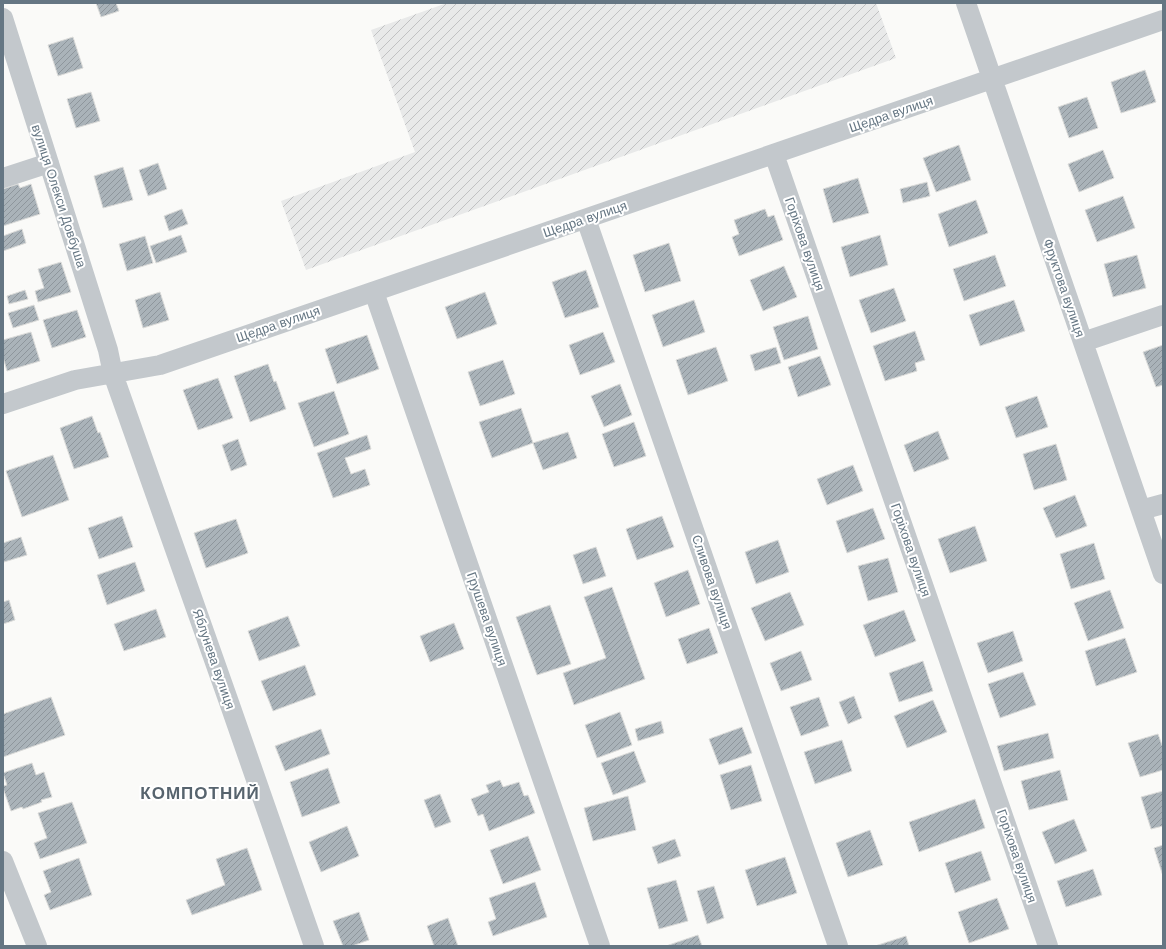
<svg xmlns="http://www.w3.org/2000/svg" width="1166" height="949" font-family="'Work Sans',sans-serif">
<style>
.industrial{fill:url(#industrial-furrows)}
.building{fill:url(#building-hatch);stroke:#dcdcda}
.lines{fill:none;stroke-linecap:round;stroke-linejoin:round}
.minor{stroke:#c3c8cc;stroke-width:20}
.labels{text-anchor:middle;dominant-baseline:central;stroke-width:4;stroke-linejoin:round;paint-order:stroke}
.street-label{font-size:13px;fill:#657683;stroke:#fff}
.district-label{font-size:17px;font-weight:bold;letter-spacing:1px;fill:#57646e;stroke:#fff}
</style>
<defs>
<pattern id="industrial-furrows" width="10" height="10" patternUnits="userSpaceOnUse"><rect width="10" height="10" fill="#e8e9e9"/><path d="M-1 1l2-2M0 10L10 0M9 11l2-2" fill="none" stroke="#c0c1c2"/></pattern>
<pattern id="building-hatch" width="6" height="6" patternUnits="userSpaceOnUse"><rect width="6" height="6" fill="#aab3b9"/><path d="M-1 1l2-2M0 6l6-6M5 7l2-2" fill="none" stroke="#8e969c"/></pattern>
</defs>
<rect width="100%" height="100%" fill="#fafaf8"/>
<path class="industrial" d="M447,3H876L896,58L306,270L281,201L415,152L371,30Z"/>
<path class="building" d="M96,3H116L119,11L101,17Z
M73,37L83,68L58,76L48,45Z
M1145,70L1156,102L1121,113L1111,82Z
M91,92L100,121L76,128L67,99Z
M1087,97L1098,128L1069,138L1058,107Z
M959,145L971,180L936,192L923,158Z
M1103,150L1114,178L1079,192L1068,164Z
M158,163L167,189L148,196L139,170Z
M123,167L133,200L103,208L94,176Z
M858,178L869,213L833,223L823,189Z
M927,182L930,196L903,203L900,189Z
M18,184L20,188L31,184L40,214L3,226V189Z
M1123,196L1135,228L1097,242L1085,210Z
M976,200L988,233L949,247L938,214Z
M182,209L188,224L169,231L164,216Z
M765,209L768,217L774,215L783,240L739,256L732,237L739,234L734,220Z
M22,229L26,243L3,251V236Z
M181,235L187,252L156,263L150,246Z
M880,235L888,265L850,277L841,247Z
M145,236L153,263L127,271L119,244Z
M669,243L681,281L645,292L633,255Z
M995,255L1006,286L964,301L953,269Z
M1137,255L1146,288L1113,297L1104,264Z
M61,262L71,292L38,302L35,291L44,288L38,269Z
M784,266L797,297L763,311L750,280Z
M586,270L599,307L565,318L552,282Z
M894,288L906,321L871,333L859,300Z
M25,290L28,299L9,304L7,296Z
M160,292L169,320L143,328L135,300Z
M485,292L497,324L457,339L445,307Z
M694,300L705,332L663,347L652,315Z
M1014,300L1025,331L980,346L969,315Z
M34,305L39,320L13,328L8,313Z
M77,310L86,337L52,348L43,320Z
M808,316L818,349L784,360L773,327Z
M915,331L925,360L915,363L917,371L885,381L873,346Z
M31,332L40,361L7,371L3,357V340Z
M603,332L615,362L580,375L569,345Z
M367,335L379,369L337,384L325,349Z
M1163,345V385L1156,387L1143,352Z
M716,347L728,381L688,395L676,360Z
M776,347L781,363L755,371L750,355Z
M820,356L831,385L798,397L788,367Z
M503,360L515,394L480,406L468,372Z
M268,364L274,382L276,381L286,409L250,422L234,376Z
M218,378L233,418L198,430L183,390Z
M620,384L632,415L604,427L591,396Z
M334,391L349,434L314,447L298,403Z
M1037,396L1048,427L1016,438L1005,407Z
M521,408L533,443L492,458L479,422Z
M92,416L98,433L100,432L109,457L74,469L60,428Z
M634,422L646,456L614,467L602,434Z
M938,431L949,459L914,472L904,445Z
M568,432L577,458L543,470L533,443Z
M367,435L371,449L345,458L351,474L365,469L370,485L333,498L317,453Z
M238,439L247,465L231,471L222,445Z
M1056,444L1067,480L1034,490L1023,454Z
M53,455L69,500L22,517L6,471Z
M853,465L863,491L827,505L817,479Z
M1075,495L1087,526L1056,538L1043,508Z
M873,508L885,539L847,553L836,521Z
M122,516L133,547L99,559L88,528Z
M662,516L674,547L637,560L626,529Z
M236,519L248,553L206,568L194,533Z
M975,526L987,561L950,573L938,539Z
M21,537L27,555L4,562L3,559V543Z
M778,540L789,572L756,584L745,552Z
M1094,543L1105,579L1071,589L1060,554Z
M596,547L606,576L583,584L573,555Z
M888,558L898,592L868,601L858,566Z
M135,562L145,591L107,605L97,575Z
M688,570L700,604L666,617L654,583Z
M612,587L645,679L574,705L563,673L606,658L584,597Z
M1110,590L1124,628L1088,641L1074,603Z
M790,592L804,625L765,641L751,608Z
M9,600L15,620L3,624V602Z
M550,605L571,664L537,675L516,617Z
M156,609L166,637L124,651L114,624Z
M904,610L916,641L875,657L863,625Z
M288,616L300,646L259,661L248,631Z
M454,623L464,649L430,662L420,636Z
M709,628L718,653L687,664L678,639Z
M1013,631L1023,661L988,673L977,643Z
M1125,638L1137,672L1096,686L1085,651Z
M801,651L812,680L781,691L770,663Z
M923,661L933,691L899,702L889,673Z
M305,665L316,695L273,711L261,681Z
M1023,672L1036,705L1000,718L988,684Z
M854,696L862,718L848,724L839,702Z
M51,697L65,735L3,757V714Z
M819,697L829,726L801,736L790,707Z
M933,700L947,732L907,748L894,716Z
M620,712L632,745L597,758L585,725Z
M661,721L664,733L638,741L635,729Z
M742,727L752,753L719,765L709,739Z
M321,729L330,754L285,771L275,746Z
M1048,733L1054,758L1004,771L997,746Z
M1158,734L1163,748V770L1140,777L1128,743Z
M842,740L852,771L815,784L804,752Z
M634,751L646,782L613,795L601,763Z
M32,763L36,775L44,772L52,797L41,800L42,802L23,809L22,807L11,811L3,788V786L7,785L3,773Z
M751,765L762,801L731,810L720,775Z
M328,768L340,803L302,817L290,782Z
M1060,770L1068,800L1029,810L1021,781Z
M500,780L503,787L519,782L524,796L528,795L535,813L489,831L483,814L478,816L471,799L489,792L486,785Z
M1163,791V826L1151,829L1141,797Z
M440,794L451,822L435,828L424,800Z
M628,796L636,830L593,841L584,808Z
M975,799L985,828L919,852L909,822Z
M72,802L87,843L40,859L34,843L47,838L38,813Z
M1074,819L1087,851L1055,864L1042,832Z
M347,826L359,856L321,872L309,842Z
M870,830L883,865L848,877L836,843Z
M528,836L541,870L503,884L490,850Z
M675,839L681,856L658,864L652,847Z
M1163,845V876L1154,848Z
M247,848L262,890L192,915L186,900L225,885L216,859Z
M981,851L991,880L955,893L945,863Z
M785,857L797,893L757,906L745,870Z
M79,858L92,895L50,910L44,895L51,892L43,871Z
M1093,869L1102,895L1066,907L1057,881Z
M676,880L688,921L659,929L647,888Z
M535,882L547,917L493,936L488,922L496,919L489,898Z
M714,886L724,918L707,924L697,891Z
M997,898L1009,929L969,943L958,912Z
M359,912L369,940L352,946H343L333,921Z
M448,918L458,946H434L427,926Z
M698,935L702,946H666Z
M906,936L909,946H875Z"/>
<g class="lines">
<path class="minor" d="M966,3L1163,574
M3,18L108,350L113,374L230,705L314,946
M774,154L1048,946
M3,178L49,163
M586,219L838,946
M374,292L600,946
M1083,342L1163,315
M3,404L75,380L160,365L1163,20
M1141,510L1163,504
M3,861L37,946"/>
</g>
<g class="labels">
<g class="street-label">
<text transform="translate(891 114) rotate(-19)">Щедра вулиця</text>
<text transform="translate(59 196) rotate(72)">вулиця Олекси Довбуша</text>
<text transform="translate(585 219) rotate(-19)">Щедра вулиця</text>
<text transform="translate(805 244) rotate(71)">Горіхова вулиця</text>
<text transform="translate(1064 288) rotate(71)">Фруктова вулиця</text>
<text transform="translate(278 324) rotate(-19)">Щедра вулиця</text>
<text transform="translate(911 550) rotate(71)">Горіхова вулиця</text>
<text transform="translate(712 582) rotate(71)">Сливова вулиця</text>
<text transform="translate(487 619) rotate(71)">Грушева вулиця</text>
<text transform="translate(214 659) rotate(71)">Яблунева вулиця</text>
<text transform="translate(1017 856) rotate(71)">Горіхова вулиця</text>
</g>
<g class="district-label">
<text x="200" y="793">КОМПОТНИЙ</text>
</g>
</g>
<rect width="1166" height="949" fill="none" stroke="#657683" stroke-width="8"/>
</svg>
